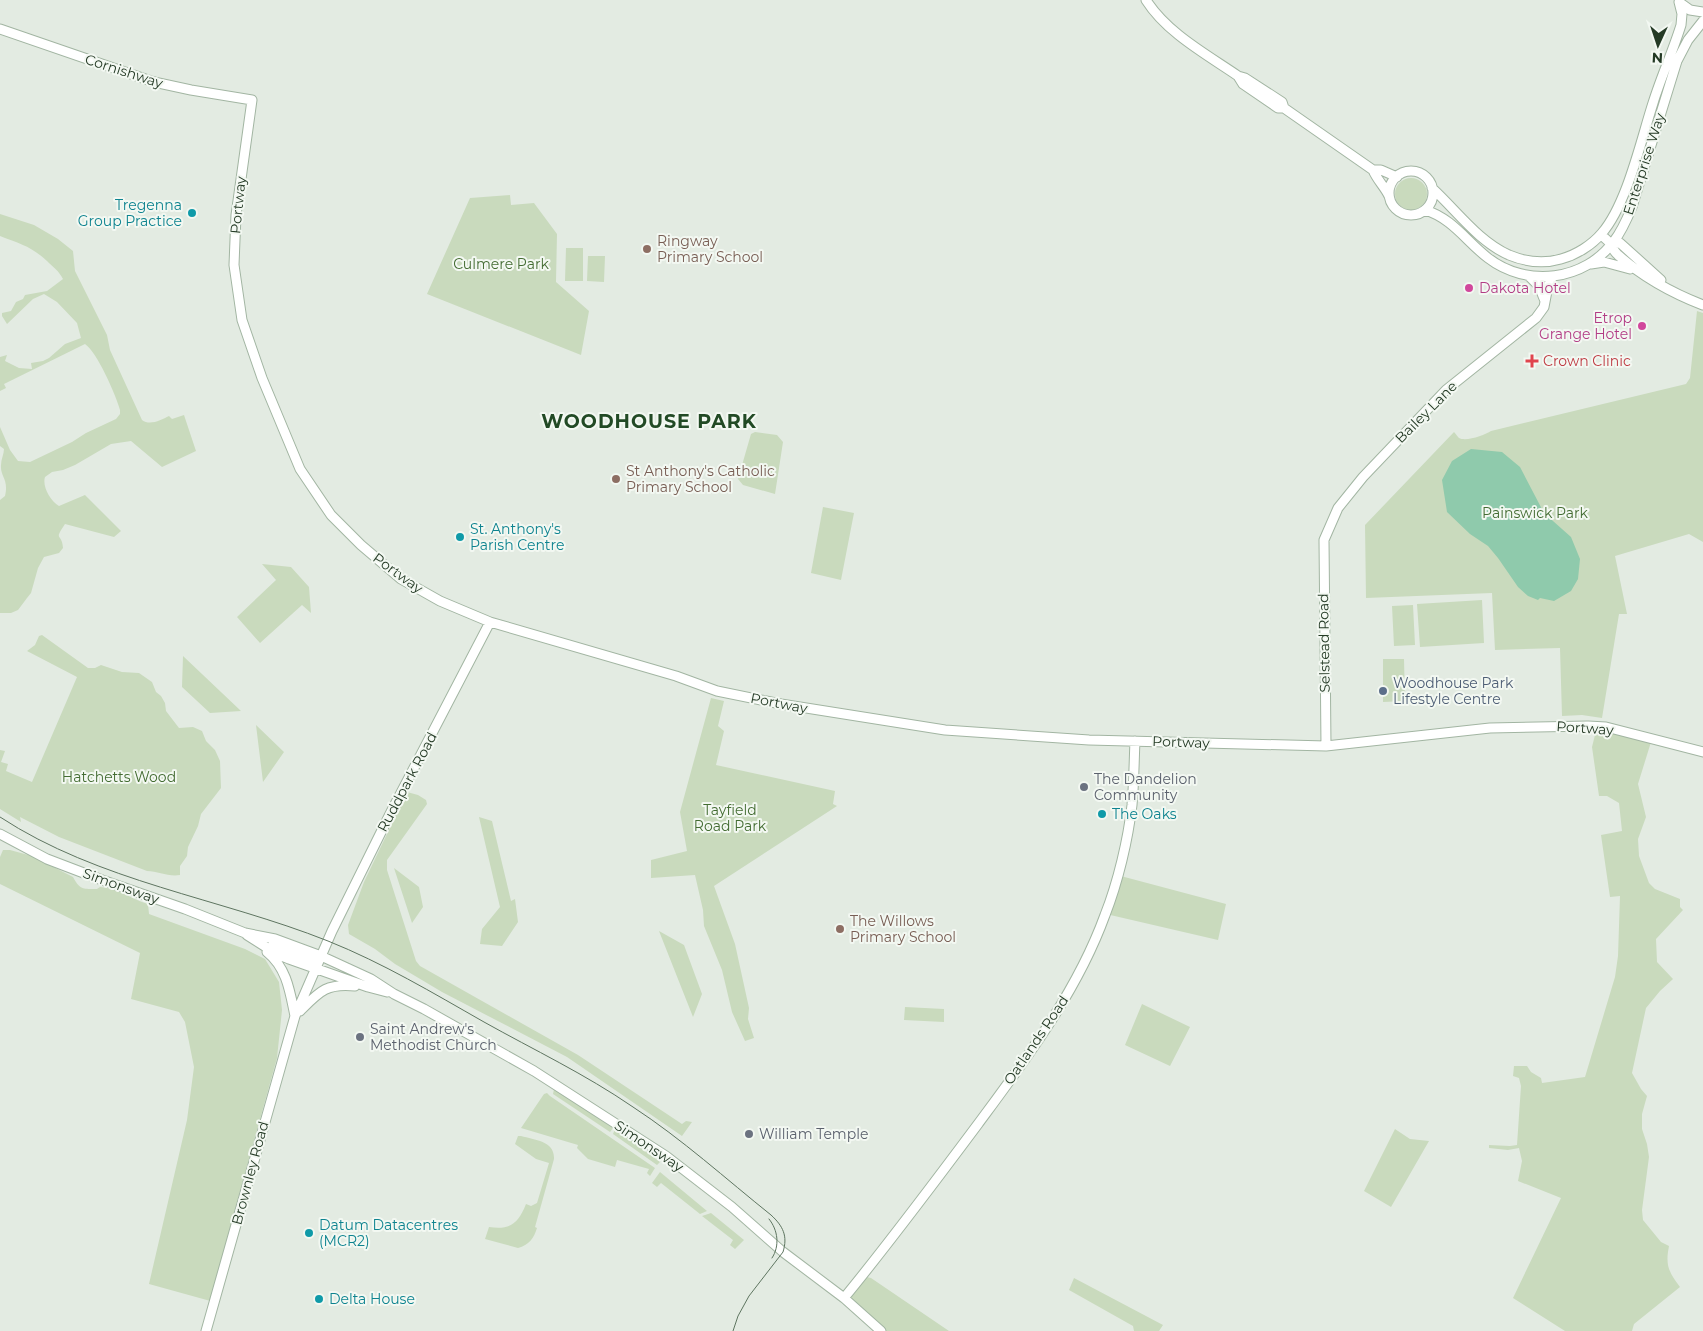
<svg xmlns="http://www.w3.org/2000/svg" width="1703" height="1331" font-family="Montserrat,sans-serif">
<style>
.green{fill:#c9dabd}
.water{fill:#8fcaac}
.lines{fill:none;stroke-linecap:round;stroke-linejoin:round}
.secondary-casing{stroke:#a2b5a2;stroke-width:11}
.secondary{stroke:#fff;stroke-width:9}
.tram{stroke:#5e7560;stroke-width:1}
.culture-dot{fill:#0f9aa8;stroke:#f3f8f2;stroke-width:2}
.education-dot{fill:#8d6e63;stroke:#f3f8f2;stroke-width:2}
.hotel-dot{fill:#d1479c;stroke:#f3f8f2;stroke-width:2}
.health-dot{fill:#e0444e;stroke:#f3f8f2;stroke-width:2}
.service-dot{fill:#5c6f8a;stroke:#f3f8f2;stroke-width:2}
.worship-dot{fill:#6b7280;stroke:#f3f8f2;stroke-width:2}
.labels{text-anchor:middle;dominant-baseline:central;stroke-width:4;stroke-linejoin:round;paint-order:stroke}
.street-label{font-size:14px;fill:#243a25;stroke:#f3f8f2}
.culture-label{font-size:14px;fill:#0d838f;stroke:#f3f8f2;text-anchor:start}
.education-label{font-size:14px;fill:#785e54;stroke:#f3f8f2;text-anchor:start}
.park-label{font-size:14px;fill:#436c32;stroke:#f3f8f2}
.hotel-label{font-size:14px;fill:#b23c85;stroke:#f3f8f2;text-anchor:start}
.health-label{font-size:14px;fill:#be3a42;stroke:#f3f8f2;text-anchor:start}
.service-label{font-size:14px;fill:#4e5e75;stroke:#f3f8f2;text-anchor:start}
.worship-label{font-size:14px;fill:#5b616d;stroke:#f3f8f2;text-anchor:start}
.district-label{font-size:19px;font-weight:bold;letter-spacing:1px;fill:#224a25;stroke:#f3f8f2}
</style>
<rect width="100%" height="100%" fill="#e3ebe2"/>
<path class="green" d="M1395 194a16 16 0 1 1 32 0a16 16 0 1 1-32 0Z
M510,195L511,205L534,203L557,234L556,282L589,311L581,355L427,294L470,198Z
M0,214L34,225L58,239L73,251L75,271L107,335L110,350L142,420C150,426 161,420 169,416L172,419L184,415L196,451L162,467L131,441L111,444L75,465L63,470L52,472L45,477C42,486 50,501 59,506L85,495L121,531L114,537L65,524C53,542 62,532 63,548L59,553L44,557L38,568L31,593L27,598L18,610L11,613H0V500L5,496C9,479 0,477 1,465C1,459 4,454 4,449L0,446V427L10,450L18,461L30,462L72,442L86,433L116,419L120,414V410C116,395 97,352 85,344L4,384L6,388L0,391V357L7,355L5,361L19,368L32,369L31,363L43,361L49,358L65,344L81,338L77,323L57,302L44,294L33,299L7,324L2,316V313L11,311L16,302L23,299L25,295L47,291L63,279C59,271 53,267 47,261C31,246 20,244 0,236Z
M566,248H583V281H565Z
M588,256H605L604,282L587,281Z
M1697,311L1703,313V542L1689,534L1615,556L1627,614H1619L1602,718L1582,715L1562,716L1560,648L1495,650L1492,593L1366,598L1365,525L1454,432C1455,433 1458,437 1459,438C1466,442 1485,435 1491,431L1686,384L1690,378Z
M755,432L777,435L783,442L775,494L743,485L738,479L751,434Z
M823,507L854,513L841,580L811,573Z
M262,564L291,567L309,587L311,613L302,605L260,643L237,617L276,580Z
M1482,600L1484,643L1420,647L1417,604Z
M1413,605L1415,645L1394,646L1392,606Z
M42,635L88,668H95L101,665L122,672L139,673L152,682L156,692L161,696L165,703L166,711L179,728L193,727L202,731L206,741L215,750L220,761L221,788L201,814L198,826L188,847L187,856L180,866V875C168,877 158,871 147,871L59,837L20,817L21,822L0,809V750L5,751L1,762L8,764L6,771L32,782L77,677L27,651L35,645L39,636Z
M183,656L241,711L210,713L182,687Z
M1383,659H1404L1405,701L1383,702Z
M711,698L724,701L718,726L724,731L716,765L835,791L833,804L837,806L714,886L735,944L749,1008L748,1019L754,1038L745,1041L732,1012L722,970L704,926L703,910L695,875L651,878V860L687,851L680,812Z
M256,725L284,752L263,782Z
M1596,731L1614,732L1651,742L1638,784L1646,817L1638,839L1639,856L1649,883L1655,889L1680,899V907L1683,910L1656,939L1657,962L1673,979L1660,991L1646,1008L1632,1073L1641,1089L1647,1096L1642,1114V1129L1647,1144L1649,1157L1642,1210L1643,1220L1661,1242L1669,1246C1665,1266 1669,1272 1680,1287L1634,1324L1632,1331H1565L1513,1298L1561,1198L1518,1181L1522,1161L1519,1148L1508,1150L1489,1148V1145L1510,1146L1517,1145L1521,1086L1519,1078L1513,1076L1514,1066H1527L1531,1072L1541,1078L1542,1083L1585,1077L1615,977L1618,956L1620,896L1610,897L1601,835L1622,831L1619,803L1607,796H1599L1592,747Z
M407,792L418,795L426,800L427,804L387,860V870L416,961L420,966L578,1055L682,1124L686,1121L692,1122L682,1136L567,1057L442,992L395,964L375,949L349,934L348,925L364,882Z
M479,817L492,821L511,901L515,899L518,922L502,946L480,944L482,929L500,907Z
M3,850H10L32,856L73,877C80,890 83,889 97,889L100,887C117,888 132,899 148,904L149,914L245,949L265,959L279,982L282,1010L277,1058L230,1227L220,1279L214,1302L149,1284L187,1120L194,1067L185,1022L179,1012L131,999L140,953L0,884V857Z
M394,868L419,887L423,907L412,923Z
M1117,875L1226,904L1218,940L1106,914Z
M659,931L684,945L702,994L693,1017Z
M1142,1004L1190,1027L1170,1066L1125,1045Z
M905,1007L944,1009V1022L904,1020Z
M554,1089L613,1128L610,1132L553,1094Z
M547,1093L550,1096L655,1168L650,1176L647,1173L649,1169L617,1160L615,1167L588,1159L577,1148L578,1145L521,1128L544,1094Z
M615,1129L660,1162L657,1165L613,1134Z
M1395,1129L1410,1139L1429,1141L1391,1207L1364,1191Z
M518,1136H521C535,1140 555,1141 554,1159L535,1227L537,1228C534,1238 529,1245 518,1248L485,1239L489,1227C510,1230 518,1224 526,1204L531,1206L537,1203L549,1163L536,1159L515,1144Z
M660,1172L707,1211L700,1214L661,1183L657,1187L652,1183Z
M711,1213L744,1240L735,1249L730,1245L733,1240L702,1216Z
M862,1276L871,1278L949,1331H881L844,1298Z
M1074,1278L1163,1325L1159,1331H1134L1133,1326L1069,1290Z"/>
<path class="water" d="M1471,449L1502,452L1520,467L1544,513L1571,537L1580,559L1578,579L1571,591L1554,601L1540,598L1538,600L1528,596L1518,587L1498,558L1488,546L1470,534L1447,512L1442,480L1452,461Z"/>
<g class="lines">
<g class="secondary-casing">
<path id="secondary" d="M1146,0C1167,33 1206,54 1238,76L1243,84L1278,108H1284L1373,170C1377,180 1385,187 1389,196
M1679,2L1690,10L1703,12
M0,29L154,82L191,90L252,100L236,215L234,265L242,320L262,378L300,469L331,515L361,545L401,579L440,601L490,622L676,676L717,691L781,704L945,730L1089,740L1326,746L1490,728L1588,726L1606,727L1703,752
M1238,76L1245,78L1282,102L1284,108
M1373,170H1381L1397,177
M1389 193a22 22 0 1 1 44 0a22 22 0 1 1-44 0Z
M1432,188C1457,211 1478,241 1509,255C1526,262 1544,264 1561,259C1576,255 1592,245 1602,233C1627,204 1641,140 1653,103C1661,77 1673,51 1681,25L1682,14L1679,2
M1425,210C1452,218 1467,242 1488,258C1527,288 1585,281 1614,241C1622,231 1627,219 1632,207L1677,61L1688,40L1703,21
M1601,235C1604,237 1607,240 1610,243C1613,247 1613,251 1618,255C1643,277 1672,293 1703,305
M1611,244L1620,243L1661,280
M1591,264L1604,262L1630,269
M1530,277L1539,286L1545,301
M1326,746L1324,540L1338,508L1363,477L1446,390L1536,318L1544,307L1548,286L1553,276
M0,834L47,859L102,880L185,909L245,933L275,939L321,956L371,979L394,994L424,1009L534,1071L666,1156L732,1207L783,1252L844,1298L881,1331
M247,935L277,954L289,959L368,987L387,992
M273,944L312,959L315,963L316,968
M267,952C287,968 290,992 295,1016
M300,1011C319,992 326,983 355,986
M844,1298C890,1242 934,1183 978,1124C1026,1059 1077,992 1105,915C1118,882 1128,840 1132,805C1134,783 1134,762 1135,741
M206,1331L295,1016L332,931L391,812L490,622"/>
</g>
<use href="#secondary" class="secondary"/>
<path class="tram" d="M0,817C99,882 220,898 328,941C383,963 433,993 484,1022C534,1050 585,1074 633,1107C682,1139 726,1179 771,1215C783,1226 788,1236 783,1252L749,1296L738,1316L733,1331
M769,1219C778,1230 780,1246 772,1258"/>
</g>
<g class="culture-dot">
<circle cx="192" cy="213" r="5"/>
<circle cx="460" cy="537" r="5"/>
<circle cx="1102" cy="814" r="5"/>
<circle cx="309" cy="1233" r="5"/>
<circle cx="319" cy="1299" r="5"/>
</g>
<g class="education-dot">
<circle cx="647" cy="249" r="5"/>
<circle cx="616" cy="479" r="5"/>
<circle cx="840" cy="929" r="5"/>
</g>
<g class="hotel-dot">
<circle cx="1469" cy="288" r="5"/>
<circle cx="1642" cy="326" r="5"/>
</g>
<path class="health-dot" d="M1529.5 353.5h5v5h5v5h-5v5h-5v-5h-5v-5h5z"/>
<circle class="service-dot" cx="1383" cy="691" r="5"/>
<g class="worship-dot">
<circle cx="1084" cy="787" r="5"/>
<circle cx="360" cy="1037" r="5"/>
<circle cx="749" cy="1134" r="5"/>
</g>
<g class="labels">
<g class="street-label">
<text transform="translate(124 71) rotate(18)">Cornishway</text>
<text transform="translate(1644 164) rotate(-72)">Enterprise Way</text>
<text transform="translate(238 205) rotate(-84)">Portway</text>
<text transform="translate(1426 412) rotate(-45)">Bailey Lane</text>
<text transform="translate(398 573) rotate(36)">Portway</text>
<text transform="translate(1324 643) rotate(-91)">Selstead Road</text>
<text transform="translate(779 703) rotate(11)">Portway</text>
<text transform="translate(1585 728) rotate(4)">Portway</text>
<text transform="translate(1181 742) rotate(2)">Portway</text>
<text transform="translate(407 782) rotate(-62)">Ruddpark Road</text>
<text transform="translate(121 886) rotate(20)">Simonsway</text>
<text transform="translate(1036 1040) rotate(-56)">Oatlands Road</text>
<text transform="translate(649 1146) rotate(34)">Simonsway</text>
<text transform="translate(250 1173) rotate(-75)">Brownley Road</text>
</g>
<g class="culture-label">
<text x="182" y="205" text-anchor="end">Tregenna<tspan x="182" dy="16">Group Practice</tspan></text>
<text x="470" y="529">St. Anthony's<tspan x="470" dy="16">Parish Centre</tspan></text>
<text x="1112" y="814">The Oaks</text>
<text x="319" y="1225">Datum Datacentres<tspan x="319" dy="16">(MCR2)</tspan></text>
<text x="329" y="1299">Delta House</text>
</g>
<g class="education-label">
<text x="657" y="241">Ringway<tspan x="657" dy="16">Primary School</tspan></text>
<text x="626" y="471">St Anthony's Catholic<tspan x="626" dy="16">Primary School</tspan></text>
<text x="850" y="921">The Willows<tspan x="850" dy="16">Primary School</tspan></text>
</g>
<g class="park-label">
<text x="501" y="264">Culmere Park</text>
<text x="1535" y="513">Painswick Park</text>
<text x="119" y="777">Hatchetts Wood</text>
<text x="730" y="810">Tayfield<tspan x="730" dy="16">Road Park</tspan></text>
</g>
<g class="hotel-label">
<text x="1479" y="288">Dakota Hotel</text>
<text x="1632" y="318" text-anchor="end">Etrop<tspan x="1632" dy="16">Grange Hotel</tspan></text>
</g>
<g class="health-label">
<text x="1543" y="361">Crown Clinic</text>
</g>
<g class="service-label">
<text x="1393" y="683">Woodhouse Park<tspan x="1393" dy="16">Lifestyle Centre</tspan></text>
</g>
<g class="worship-label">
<text x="1094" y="779">The Dandelion<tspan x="1094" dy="16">Community</tspan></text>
<text x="370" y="1029">Saint Andrew's<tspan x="370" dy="16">Methodist Church</tspan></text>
<text x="759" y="1134">William Temple</text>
</g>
<g class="district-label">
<text x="649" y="421">WOODHOUSE PARK</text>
</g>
</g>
<g transform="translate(1658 45) rotate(183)" stroke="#f3f8f2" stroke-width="4" paint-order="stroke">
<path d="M0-4L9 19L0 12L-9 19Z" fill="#243a25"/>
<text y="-8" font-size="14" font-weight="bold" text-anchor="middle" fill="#243a25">N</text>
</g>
</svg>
